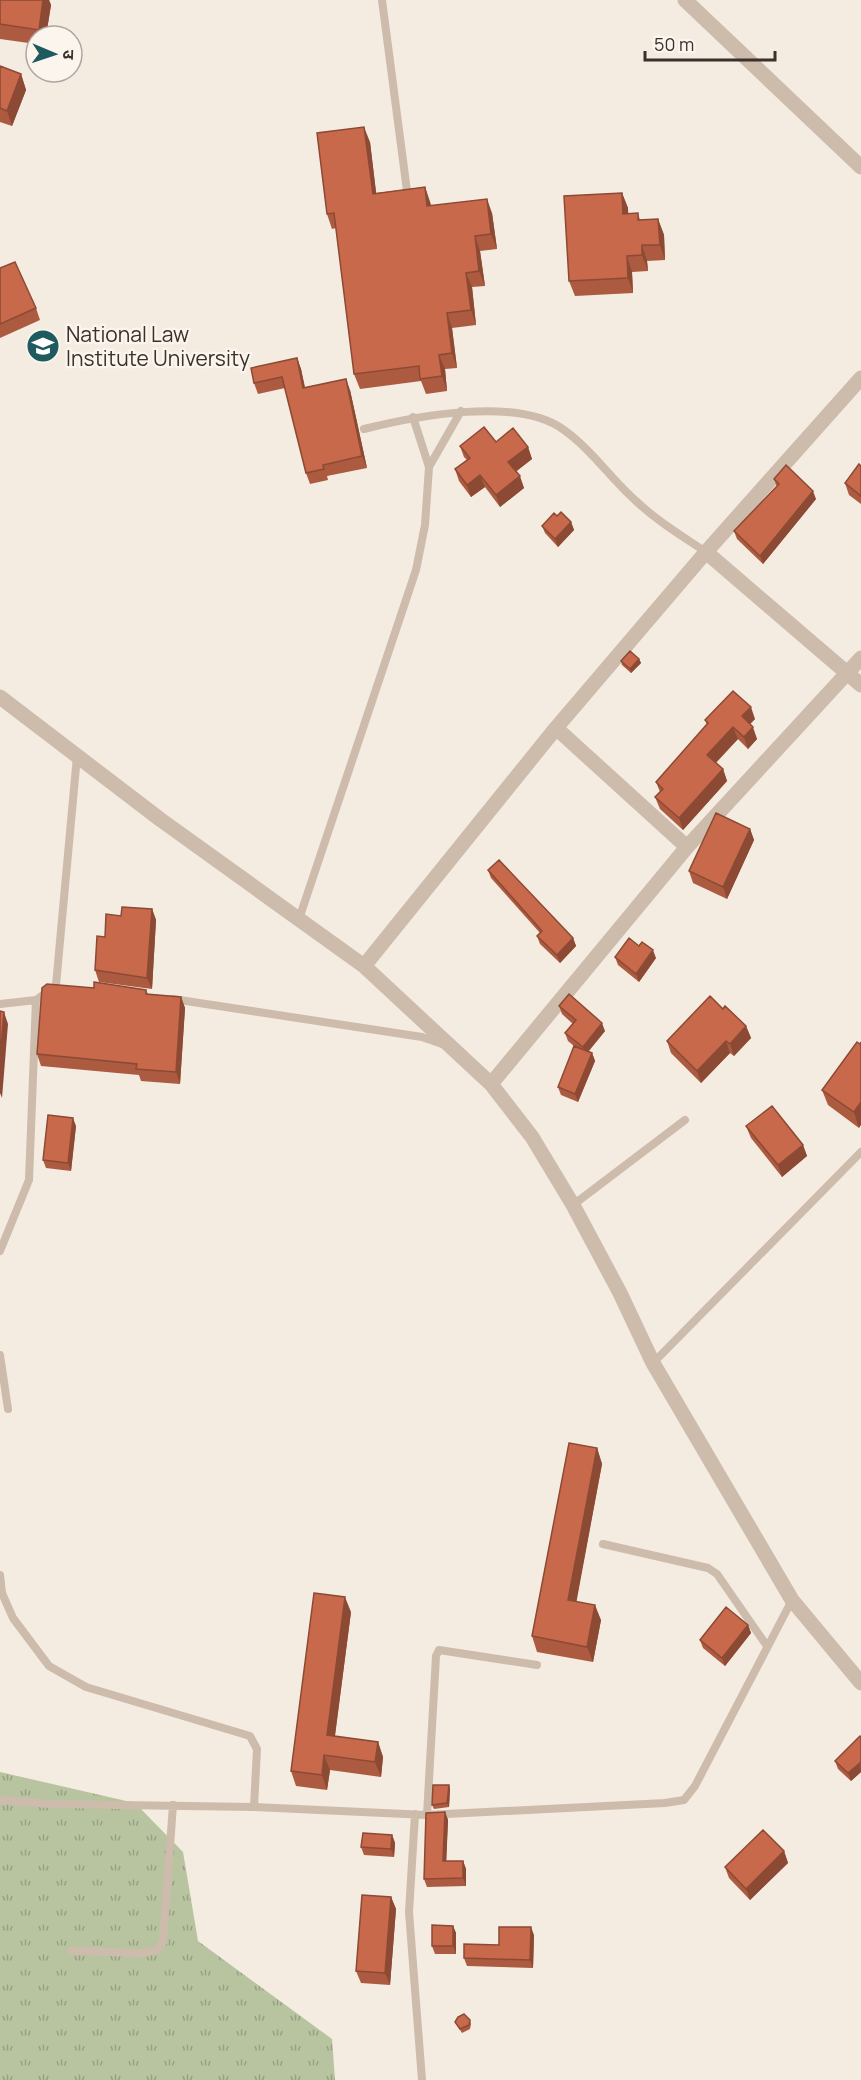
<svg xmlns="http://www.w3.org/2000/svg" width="861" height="2080" font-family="Manrope,'Noto Sans Devanagari',sans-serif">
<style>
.grass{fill:url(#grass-tufts)}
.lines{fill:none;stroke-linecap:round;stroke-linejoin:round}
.service{stroke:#cdbbac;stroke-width:8}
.minor{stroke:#cdbbac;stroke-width:15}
.wall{fill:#ac5a40}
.shaded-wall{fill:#8c4a34}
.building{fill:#c8694b;stroke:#8c4a34;stroke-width:1.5}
.labels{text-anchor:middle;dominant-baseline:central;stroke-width:5;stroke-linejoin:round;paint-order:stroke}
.poi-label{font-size:21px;fill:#3b302b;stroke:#fbf5ee;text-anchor:start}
</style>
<defs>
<pattern id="grass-tufts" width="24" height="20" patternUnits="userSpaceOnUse" patternTransform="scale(1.5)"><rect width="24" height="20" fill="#b8c4a0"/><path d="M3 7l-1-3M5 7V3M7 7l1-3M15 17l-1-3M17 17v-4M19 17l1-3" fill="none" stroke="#97a083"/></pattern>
</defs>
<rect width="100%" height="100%" fill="#f4ebe1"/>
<path class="grass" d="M0,1772L135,1803L183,1852L198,1941L332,2039L335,2080H0Z"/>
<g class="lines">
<path class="service" d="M382,0L407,191
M364,429C416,416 518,396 564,430C592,450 611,479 636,501C657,521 682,536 706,552
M429,467L461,411
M299,919L416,570L425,525L429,467L413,417
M56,985L77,756
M173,999L422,1037L442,1044
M0,1004L36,1000
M573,1205L685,1120
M0,1251L29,1180L36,1000L50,990
M0,1355L8,1409
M653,1363L861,1152
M603,1544L708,1568L717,1574L767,1646
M0,1575L2,1593L13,1618L49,1666L86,1687L250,1736L257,1749L254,1807
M0,1800L49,1804L254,1807L427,1815L665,1803L684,1800L695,1786L792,1600
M415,1814L409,1912L422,2080
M427,1815L436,1656L439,1650L537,1665
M71,1951L144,1953L157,1950L163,1942L173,1805"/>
<path class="minor" d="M685,0L861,167
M706,552L861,685
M0,697L161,820L364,966L491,1084L532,1137L573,1205L620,1293L653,1363L792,1600L861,1683
M556,728L687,847
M364,966L556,728L706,552L861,378
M491,1084L687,847L861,658"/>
</g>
<path class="wall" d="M0,0H49L51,5L46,36H36V44L0,39Z
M0,66L21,74L26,90L12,126L0,122Z
M370,142L376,193L425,187L431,205L492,213L497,249L480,251L485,286L472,287L476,325L452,328L457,368L445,369L447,391L426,394L421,381L360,389L354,374L336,228L332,229L327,214Z
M622,193L628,208V214L638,213L640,220L658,219L664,235L665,260L647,261L648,271L632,272L633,293L575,296L569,281Z
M0,268L36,308L40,320L0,338Z
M297,358L301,369L305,387L350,390L367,468L327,476L328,480L310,484L306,473L285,388L258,394L254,383Z
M496,442L528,447L532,459L516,471L524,488L500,507L485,487L471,497L459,481L455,469L467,460L464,457L460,446Z
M861,466V504L849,495L845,483Z
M774,479L816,499L763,564L737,539L734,531L777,487Z
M557,516L571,522L574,530L558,547L545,533L542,526Z
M639,659L641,663L631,673L622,665L621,661Z
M755,719L750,724L757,739L748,749L738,739L716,763L723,769L727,781L683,830L660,809L655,797L660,792L656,782L707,725L705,720Z
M750,829L754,840L727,899L693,883L689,871Z
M488,870L573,938L576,946L560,963L540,944L537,936L540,933L491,878Z
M152,909L156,920L152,989L99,982L95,970L105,937L121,916Z
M615,957L656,958L639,982L618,965Z
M94,988L146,990L148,994L181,997L185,1008L180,1084L141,1081L139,1075L41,1066L37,1054Z
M559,1006L605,1031L589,1051L592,1053L595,1061L578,1102L561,1095L558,1087L574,1046L568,1041L565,1033L573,1024L562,1014Z
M723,1009L746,1026L751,1038L734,1056L730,1053L701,1083L671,1053L667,1041Z
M860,1044L859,1128L828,1105L822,1090Z
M76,1126L71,1171L46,1168L43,1160Z
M746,1126L803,1145L807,1156L782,1177L751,1138Z
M597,1448L602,1464L576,1601L601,1620L593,1662L537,1652L532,1636Z
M351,1612L335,1736L378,1742L383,1757L381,1777L330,1770L327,1790L296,1786L291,1771Z
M748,1625L751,1633L725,1666L703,1648L700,1640Z
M861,1737V1772L851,1781L838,1769L835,1761Z
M449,1785L450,1789L449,1807L434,1809L432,1805Z
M445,1812L448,1820L446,1861H463L466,1869V1886L427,1887L424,1879Z
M392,1835L395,1843L394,1857L364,1855L361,1847Z
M784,1851L788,1863L750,1900L729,1878L725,1867Z
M391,1897L396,1909L390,1985L361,1983L356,1971Z
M453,1926L456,1933V1954H435L432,1946Z
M534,1935L533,1968L467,1966L464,1958L499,1945Z
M470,2020L471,2024L470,2029L462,2033L455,2022Z"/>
<path class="shaded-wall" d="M43,0H49L51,5L46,36H41L39,30Z
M21,74L26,90L12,126L7,111Z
M364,127L370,142L378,208L373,194Z
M425,187L430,202L433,221L427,206Z
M622,193L628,208L629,230L623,214Z
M487,199L492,213L497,249L491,234Z
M658,219L664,235L665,260L660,245Z
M475,236L480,251L485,286L479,271Z
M642,245L647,261L648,271L642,255Z
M627,256L632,272L633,293L628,278Z
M466,273L472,287L476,325L471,310Z
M447,313L452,328L457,368L452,353Z
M439,355L445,369L447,391L442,376Z
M297,358L301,369L307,399L303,388Z
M346,379L350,390L367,468L362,456Z
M528,447L532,459L513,474L508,462Z
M480,475L485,487L471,497L467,485Z
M520,476L524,488L500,507L496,495Z
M813,491L816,499L763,564L760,556Z
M571,522L574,530L558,547L555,539Z
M639,659L641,663L631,673L630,669Z
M751,707L755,719L746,728L742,716Z
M733,727L738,739L711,767L707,755Z
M753,727L757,739L748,749L744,737Z
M723,769L727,781L683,830L679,818Z
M750,829L754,840L727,899L723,887Z
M152,909L156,920L152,989L147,978Z
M573,938L576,946L560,963L557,955Z
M653,950L656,958L639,982L636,974Z
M181,997L185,1008L180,1084L176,1072Z
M4,1012L8,1024L2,1098L0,1093V1059Z
M602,1023L605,1031L585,1055L583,1047Z
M746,1026L751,1038L734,1056L730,1044Z
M726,1041L730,1053L701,1083L697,1071Z
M592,1053L595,1061L578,1102L575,1094Z
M861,1102V1125L859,1128L854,1112Z
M73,1118L76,1126L71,1171L68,1163Z
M803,1145L807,1156L782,1177L778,1165Z
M597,1448L602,1464L574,1615L568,1600Z
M345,1597L351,1612L333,1750L327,1735Z
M595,1605L601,1620L593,1662L587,1647Z
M748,1625L751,1633L725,1666L722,1658Z
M378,1742L383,1757L381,1777L375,1762Z
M324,1755L330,1770L327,1790L322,1775Z
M860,1762L861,1772L851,1781L848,1773Z
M449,1785L450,1789L449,1807L447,1803Z
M445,1812L448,1820L446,1869L443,1861Z
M392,1835L395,1843L394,1857L391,1849Z
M784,1851L788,1863L750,1900L746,1889Z
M463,1861L466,1869V1886L463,1878Z
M391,1897L396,1909L390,1985L385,1973Z
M453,1926L456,1933V1954L453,1946Z
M531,1927L534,1935L533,1968L530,1960Z"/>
<path class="building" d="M0,0H43L39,30L0,24Z
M0,66L21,74L7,111L0,108Z
M364,127L373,194L425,187L427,206L487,199L491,234L475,236L479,271L466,273L471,310L447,313L452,353L439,355L442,376L420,379L419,366L354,374L334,213L327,214L317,133Z
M622,193L623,214L638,213V220L658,219L660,245H642V255L627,256L628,278L569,281L564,196Z
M15,262L36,308L0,324V268Z
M297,358L303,388L346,379L362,456L323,465L324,469L306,473L282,377L254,383L251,368Z
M484,427L496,442L513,428L528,447L508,462L520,476L496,495L480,475L467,485L455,469L470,458L460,446Z
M859,464L861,466V496L845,483Z
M786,465L813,491L760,556L734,531L779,484L774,479Z
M561,512L571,522L555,539L542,526L554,513L557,516Z
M630,651L639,659L630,669L621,661Z
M733,691L751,707L742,716L753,727L744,737L733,727L707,755L723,769L679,818L655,797L663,789L656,782L708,723L705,720Z
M716,813L750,829L723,887L689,871Z
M499,860L573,938L557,955L537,936L542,931L488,870Z
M122,907L152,909L147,978L95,970L97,936L105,937L106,914L121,916Z
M629,938L639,946L642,942L653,950L636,974L615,957Z
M94,982L146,990V994L181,997L176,1072L136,1069L137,1064L37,1054L42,988L47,984L94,988Z
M569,994L602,1023L583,1047L565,1033L576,1020L559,1006Z
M710,996L723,1009L725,1006L746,1026L730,1044L726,1041L697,1071L667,1041Z
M0,1011L4,1012L0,1059Z
M857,1042L860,1044L861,1042V1102L854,1112L822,1090Z
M574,1046L592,1053L575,1094L558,1087Z
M772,1106L803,1145L778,1165L746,1126Z
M48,1115L73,1118L68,1163L43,1160Z
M569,1443L597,1448L568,1600L595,1605L587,1647L532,1636Z
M314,1593L345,1597L327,1735L378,1742L375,1762L324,1755L322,1775L291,1771Z
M726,1607L748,1625L722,1658L700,1640Z
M860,1736L861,1737V1762L848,1773L835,1761Z
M433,1785H449L447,1803L432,1805Z
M445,1812L443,1861H463V1878L424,1879L426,1813Z
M763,1830L784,1851L746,1889L725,1867Z
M363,1833L392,1835L391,1849L361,1847Z
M362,1895L391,1897L385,1973L356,1971Z
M432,1925L453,1926V1946H432Z
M499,1927H531L530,1960L464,1958V1944L499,1945Z
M464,2014L470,2020L469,2025L460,2029L455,2022L458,2017Z"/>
<defs>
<g id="university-disc" transform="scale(1.725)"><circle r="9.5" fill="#1f5a5e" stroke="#fbf5ee"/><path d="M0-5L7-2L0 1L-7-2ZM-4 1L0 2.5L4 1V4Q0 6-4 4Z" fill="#fff"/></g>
</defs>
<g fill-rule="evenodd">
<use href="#university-disc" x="43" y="346"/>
</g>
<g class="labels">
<g class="poi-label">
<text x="66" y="334">National Law<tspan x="66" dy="24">Institute University</tspan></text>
</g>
</g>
<g transform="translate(54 54) rotate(92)"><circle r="28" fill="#fbf5ee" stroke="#aea6a0" stroke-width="1.5"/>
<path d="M0-4.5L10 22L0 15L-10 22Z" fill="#1f5a5e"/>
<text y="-9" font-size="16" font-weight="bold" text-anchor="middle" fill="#3b302b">उ</text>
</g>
<path d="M645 51v9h130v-9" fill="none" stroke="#3b302b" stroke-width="3"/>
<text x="654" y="51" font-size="18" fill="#3b302b" stroke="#fbf5ee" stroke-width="4.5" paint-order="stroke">50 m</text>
</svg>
